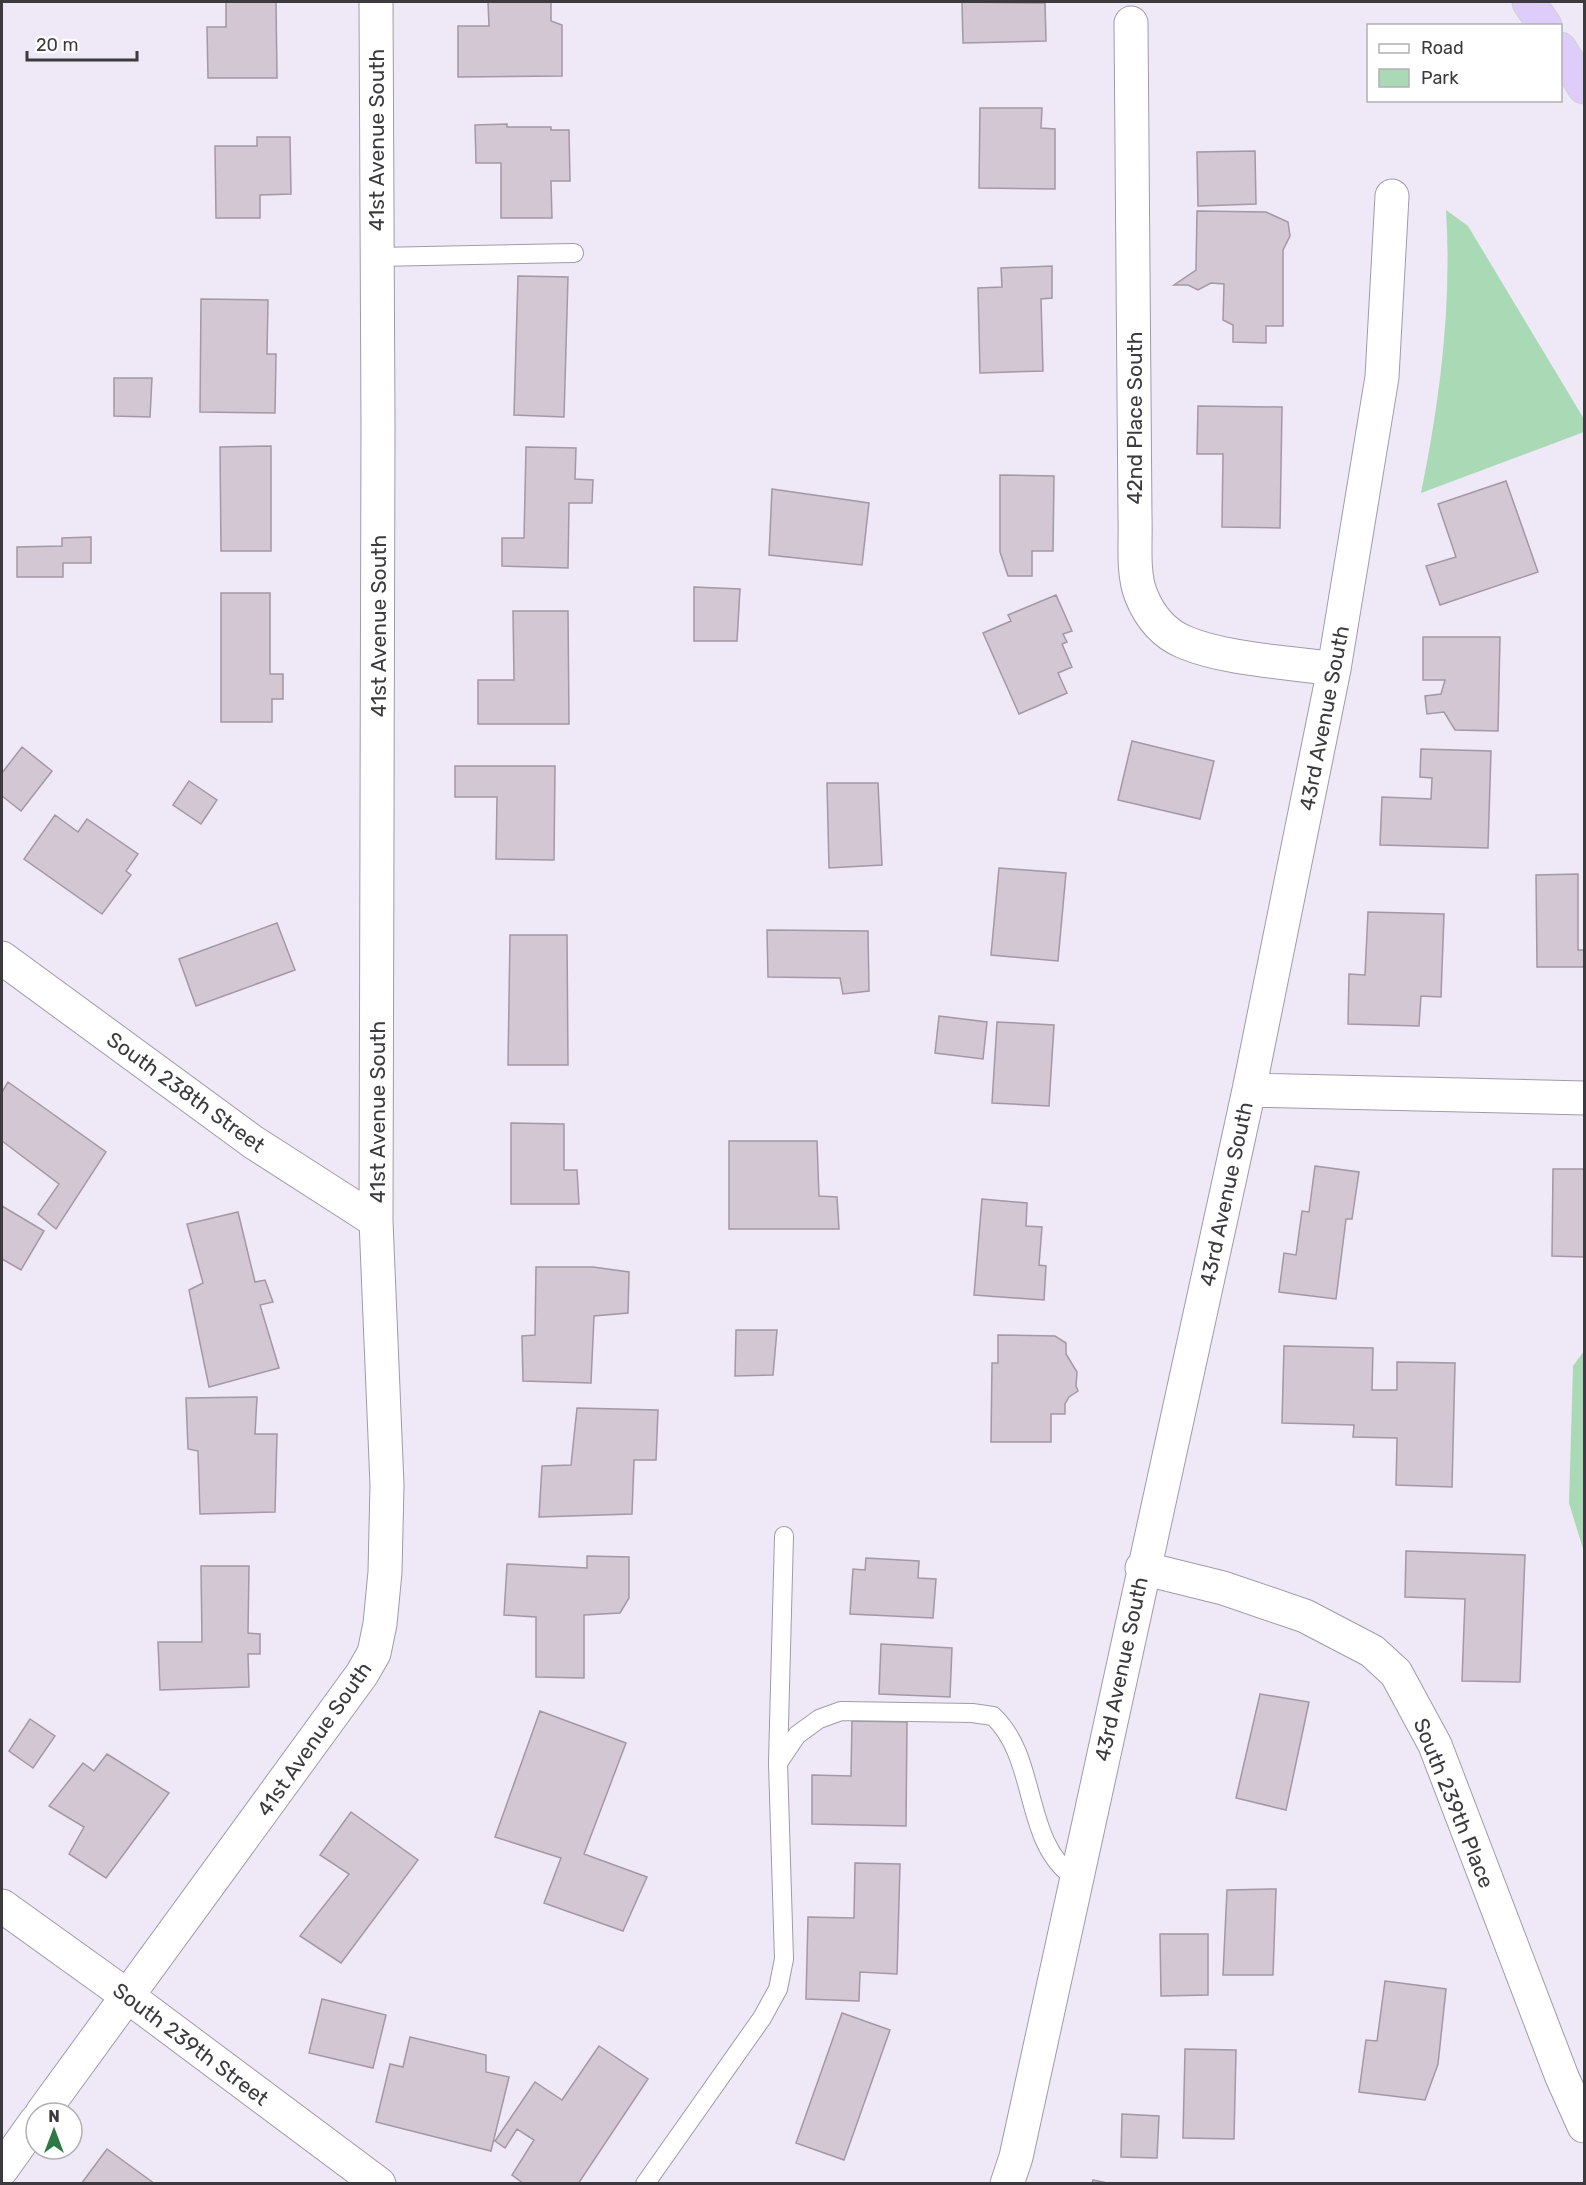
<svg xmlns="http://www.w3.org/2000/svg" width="1586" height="2185" font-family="Rubik,sans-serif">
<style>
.green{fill:#a9dab5}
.building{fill:#d3c7d4;stroke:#a398a3;stroke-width:1.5}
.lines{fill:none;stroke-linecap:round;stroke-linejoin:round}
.lane-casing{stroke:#a19ba8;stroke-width:20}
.street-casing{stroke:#a19ba8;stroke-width:35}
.highway-casing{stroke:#d0d0d1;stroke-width:35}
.lane{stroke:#fff;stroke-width:18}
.street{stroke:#fff;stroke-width:33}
.highway{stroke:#decdfa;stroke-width:33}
.labels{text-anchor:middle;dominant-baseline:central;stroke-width:6;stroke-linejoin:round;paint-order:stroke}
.street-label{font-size:21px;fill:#3c3a3f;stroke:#fff}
</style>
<rect width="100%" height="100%" fill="#efe8f7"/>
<path class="green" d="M1446,210L1468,226L1584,419V432L1421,493C1440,400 1452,305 1446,210Z
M1584,1351V1552L1569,1503L1573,1366Z"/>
<path class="building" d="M226,2H276L277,78H208L207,27H226Z
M488,2H551V21L562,25V76L458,77V26H489Z
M962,2L1045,3L1046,41L963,43Z
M980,108H1042L1041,128L1055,129V189L979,188Z
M507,124V127H551V130H569L570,181H551L552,218H501V163H476L475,125Z
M257,137H290L291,194L260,195V218H216L215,146H257Z
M1255,151L1256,204L1198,206L1197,152Z
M1197,211L1266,212L1288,222L1290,236L1283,250V326H1266V343L1233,342V325L1223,320L1224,284L1211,283L1198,290L1188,285H1174L1196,270Z
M1052,266V298L1041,299L1043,371L980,373L978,288L1002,287L1001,268Z
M518,276L568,277L564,417L514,415Z
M201,299L268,300L267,354H276L275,413L200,412Z
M114,378H152L150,417L114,416Z
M1198,406L1282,407L1280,528L1222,527L1223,454H1197Z
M271,446V551H221L220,447Z
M526,447L576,448L575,479L593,480L592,503H569L568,568L502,566V538H524Z
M1000,475L1054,476L1053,551H1032V576H1008L1000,552Z
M1506,481L1538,572L1440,605L1426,566L1456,557L1438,504Z
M772,489L869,503L862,565L769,555Z
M91,537V563H63V577H17V547L62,546V538Z
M694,587L740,589L737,641H694Z
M221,593H270V674H283V699H272V722H221Z
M1056,595L1072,631L1063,634L1067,642L1062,644L1072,667L1058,673L1067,693L1019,714L983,633L1011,621L1008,615Z
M513,611H568L569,724H478V680H514Z
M1423,637H1500L1498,731L1455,730L1444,712L1427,714L1425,696L1441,694L1445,680H1423Z
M1132,741L1214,761L1200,819L1118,800Z
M22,747L52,771L21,811L2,796V773Z
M1421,749L1491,751L1488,848L1380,845L1382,797L1431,799L1432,778L1420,777Z
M455,766H555L554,860L496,859L497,797H455Z
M189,781L217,800L201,824L173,805Z
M827,783H878L882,865L829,868Z
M55,815L78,832L87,819L138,854L126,871L131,875L102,914L24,859Z
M999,868L1066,873L1058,961L991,955Z
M1578,874V950H1584V967H1537L1536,875Z
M1368,912L1444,914L1441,997L1421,996L1419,1026L1348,1024L1349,974L1365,975Z
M277,923L295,970L196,1006L179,959Z
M767,930L868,931L869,991L843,994L840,978L768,977Z
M510,935H567L568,1065H508Z
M939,1016L987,1022L983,1059L935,1053Z
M997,1022L1054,1025L1049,1106L992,1103Z
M8,1082L106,1152L56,1229L38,1214L59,1184L2,1141V1092Z
M511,1123L564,1124V1170H577L579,1204H511Z
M729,1141H817L819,1196L837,1197L839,1229H729Z
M1315,1166L1359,1172L1352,1219H1346L1336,1299L1279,1292L1284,1253L1296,1255L1302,1211L1309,1212Z
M1553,1169H1584V1257L1552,1256Z
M982,1199L1027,1203L1026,1226L1042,1227L1039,1265L1046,1266L1044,1300L974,1295Z
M2,1206L44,1231L21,1270L2,1259Z
M238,1212L255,1282L265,1280L273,1302L260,1305L279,1368L209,1387L189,1290L203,1283L187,1224Z
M536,1267H593L629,1272L628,1313L594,1316L591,1383L523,1381L522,1336L535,1335Z
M736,1330H777L773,1375L735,1376Z
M998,1335L1055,1336L1066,1343V1354L1077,1372L1076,1386L1078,1391L1069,1397L1065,1404V1414H1051V1442H991L992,1363H998Z
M1284,1346L1373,1348L1372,1390H1397V1362L1455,1363L1452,1487L1396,1485L1397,1438L1353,1437L1354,1425L1282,1423Z
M257,1397L255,1434H277L275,1512L200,1514L198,1451L188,1449L186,1398Z
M577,1408L658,1410L656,1460H634L632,1514L539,1517L542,1466L571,1465Z
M1406,1551L1525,1555L1520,1682L1462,1681L1465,1599L1405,1597Z
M587,1556L629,1557V1598L620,1613L584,1615V1678L536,1677V1617L504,1615L507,1564L587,1568Z
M866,1558L919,1561L918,1578L936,1579L933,1618L850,1614L853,1569L865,1570Z
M201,1566H249L248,1633L260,1634V1654H248L249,1687L160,1690L158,1642H202Z
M881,1644L952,1648L950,1697L879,1694Z
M1260,1694L1309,1702L1286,1810L1236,1798Z
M540,1711L626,1743L584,1854L647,1877L623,1931L544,1903L561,1858L495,1837Z
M30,1719L55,1736L33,1768L9,1751Z
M852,1721L907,1722L906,1826L812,1824V1775L851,1776Z
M107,1754L169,1793L106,1878L69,1854L84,1827L49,1806L83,1763L94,1771Z
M351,1812L418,1860L341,1963L300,1936L349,1874L320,1855Z
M855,1863L900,1864L897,1974L860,1972L859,2001L806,1999L808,1917L854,1918Z
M1276,1889L1273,1975H1223L1227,1890Z
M1160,1934H1208V1995L1161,1996Z
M1385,1981L1446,1989L1438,2064L1425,2100L1359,2092L1366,2040L1377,2041Z
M322,1999L386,2015L373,2068L309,2053Z
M842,2013L890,2030L844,2160L796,2143Z
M410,2037L486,2055V2072L509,2077L491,2151L376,2122L390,2064L403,2067Z
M599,2046L648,2079L578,2184H524L512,2175L534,2140L517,2129L505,2148L495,2141L535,2082L562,2100Z
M1185,2049L1236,2050L1234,2139L1183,2138Z
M1122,2114L1159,2116L1157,2158L1121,2157Z
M107,2149L155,2184H81Z
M1093,2180L1112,2184H1092Z"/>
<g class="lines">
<g class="lane-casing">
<path id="lane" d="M377,257L574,253
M778,1762L784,1536
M645,2184L762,2018L778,1989L784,1959L778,1763L797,1735L819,1719L841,1711L972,1713L993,1716C1039,1759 1022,1842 1075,1878"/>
</g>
<g class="street-casing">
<path id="street" d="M1131,23L1135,517C1136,542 1132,572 1141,595C1149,615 1163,633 1184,642C1227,660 1288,662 1334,669
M2,958L253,1142L376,1221
M1249,1090L1584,1098
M1142,1568L1223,1588L1305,1616L1372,1651L1396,1673L1435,1745L1562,2077L1584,2126
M2,1906L126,1995L379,2184
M42,2113L362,1674L374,1653L380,1624L385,1572L387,1485L376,1221L378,424L376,2
M2,2169L36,2121
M1007,2184L1016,2157L1249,1090L1334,669L1382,377L1392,196"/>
</g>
<g class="highway-casing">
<path id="highway" d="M1529,2L1545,26
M1560,49L1584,87"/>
</g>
<use href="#lane" class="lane"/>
<use href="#street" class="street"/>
<use href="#highway" class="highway"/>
</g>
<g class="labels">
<g class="street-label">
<text transform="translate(376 140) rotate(-90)">41st Avenue South</text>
<text transform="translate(1134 418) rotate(-90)">42nd Place South</text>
<text transform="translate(378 626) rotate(-90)">41st Avenue South</text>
<text transform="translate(1324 718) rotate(-79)">43rd Avenue South</text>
<text transform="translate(186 1092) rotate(36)">South 238th Street</text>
<text transform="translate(377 1112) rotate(-90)">41st Avenue South</text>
<text transform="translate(1226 1194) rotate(-78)">43rd Avenue South</text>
<text transform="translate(1121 1669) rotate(-78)">43rd Avenue South</text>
<text transform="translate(314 1739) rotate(-55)">41st Avenue South</text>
<text transform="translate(1454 1803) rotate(68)">South 239th Place</text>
<text transform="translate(191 2044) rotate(37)">South 239th Street</text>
</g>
</g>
<rect width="1586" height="2185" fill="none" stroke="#3c3a3f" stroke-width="6"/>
<rect x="1367" y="24" width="195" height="78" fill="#ffffff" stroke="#b1b0b2" stroke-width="1.5"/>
<rect x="1379" y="44" width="30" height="9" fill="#ffffff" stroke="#b1b0b2" stroke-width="1.5"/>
<text x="1421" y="54" font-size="18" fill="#3c3a3f">Road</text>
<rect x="1379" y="69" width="30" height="18" fill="#a9dab5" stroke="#b1b0b2" stroke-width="1.5"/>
<text x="1421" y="84" font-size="18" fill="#3c3a3f">Park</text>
<g transform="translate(54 2131)"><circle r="28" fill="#ffffff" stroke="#b1b0b2" stroke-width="1.5"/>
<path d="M0-4.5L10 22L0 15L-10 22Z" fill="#2f7947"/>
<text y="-9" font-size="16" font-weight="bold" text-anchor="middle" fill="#3c3a3f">N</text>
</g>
<path d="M27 51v9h110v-9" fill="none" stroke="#3c3a3f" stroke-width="3"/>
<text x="36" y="51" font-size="18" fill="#3c3a3f" stroke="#ffffff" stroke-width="4.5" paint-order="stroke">20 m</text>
</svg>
